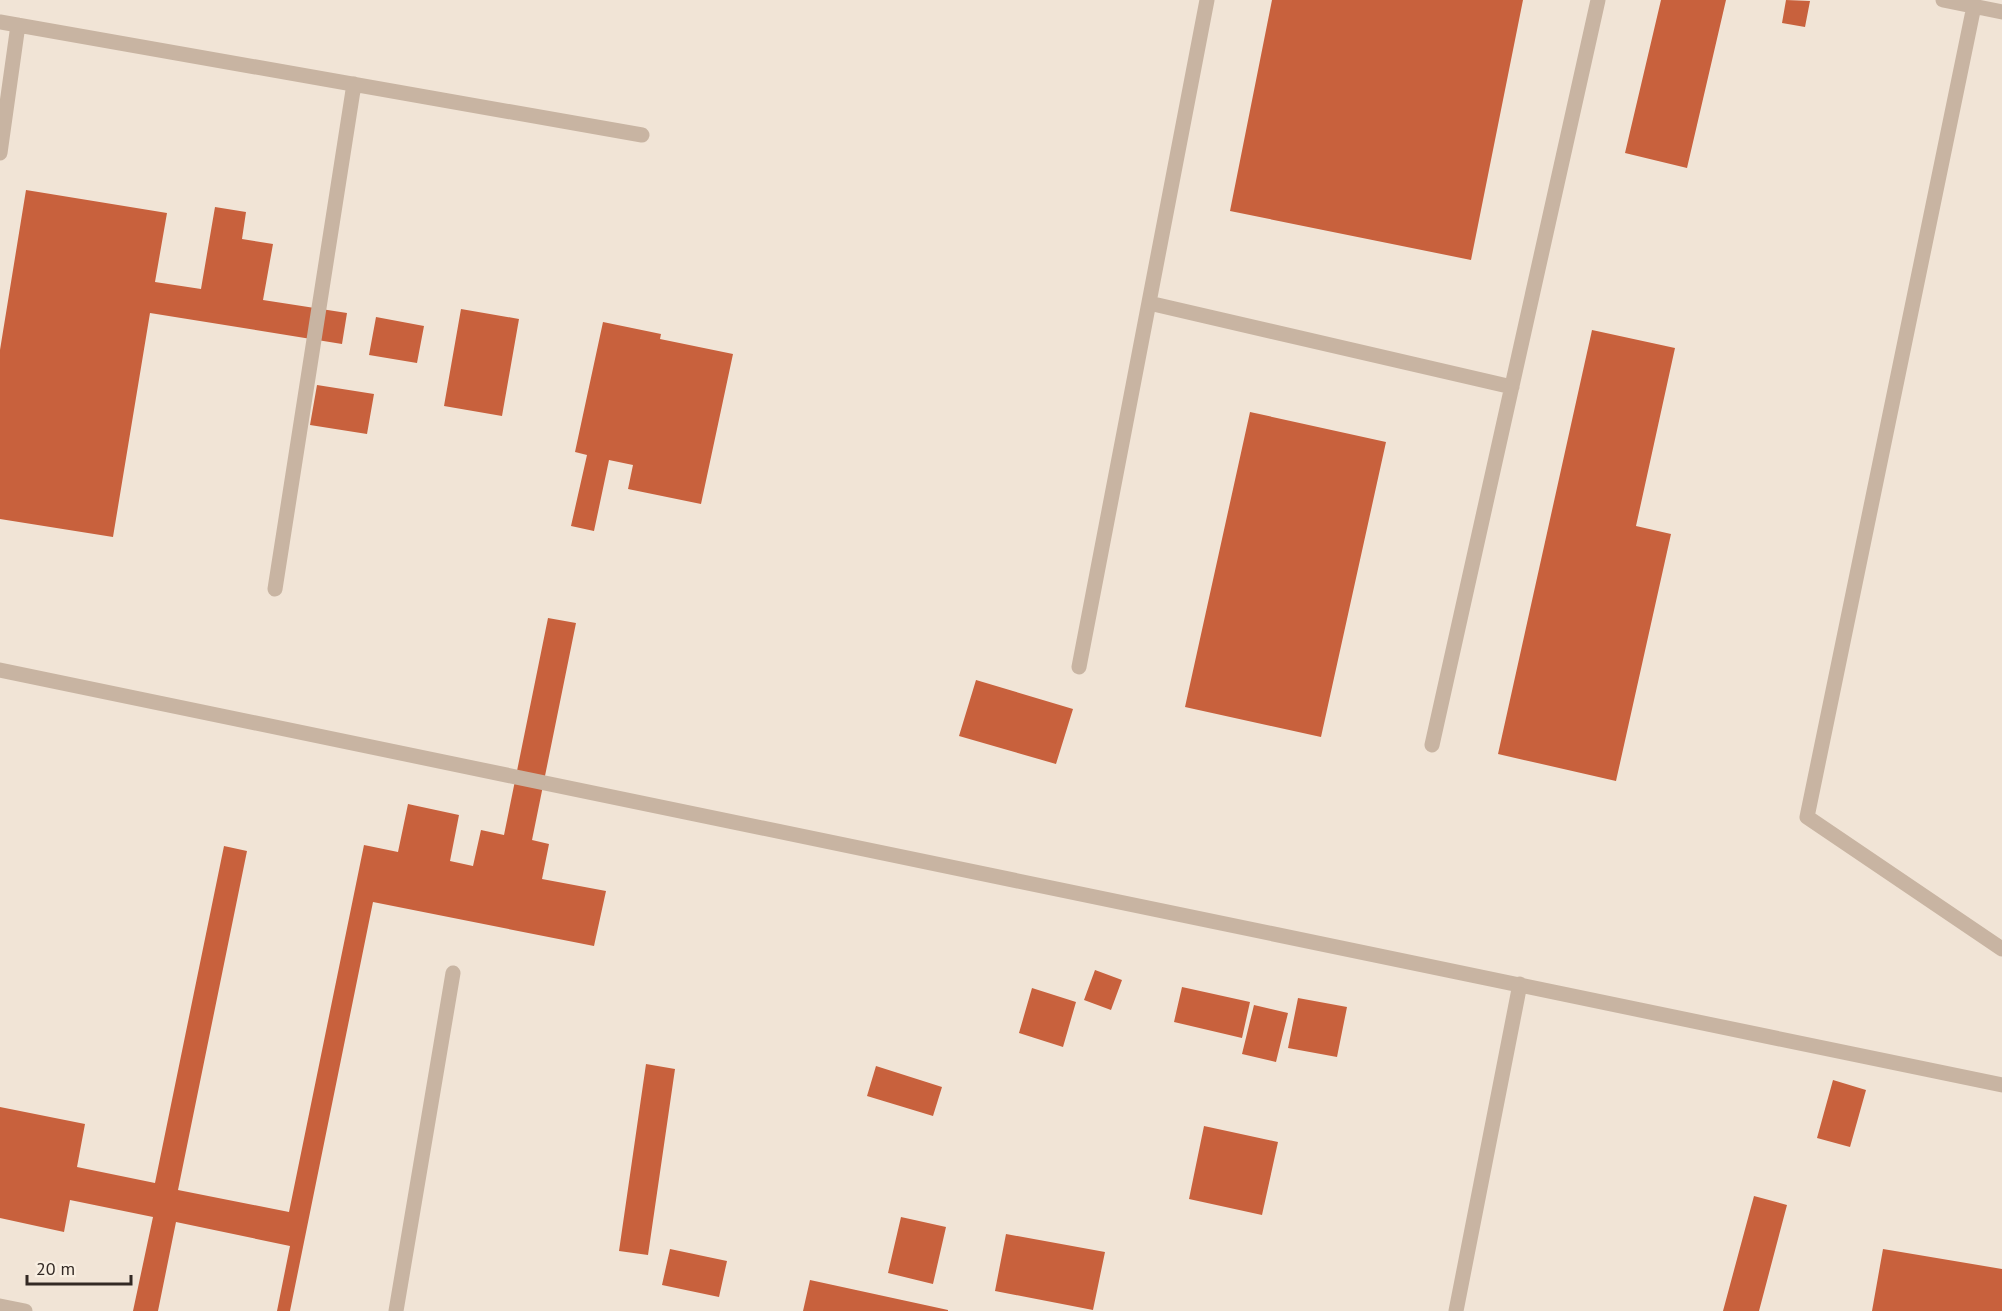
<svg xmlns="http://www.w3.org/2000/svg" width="2002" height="1311" font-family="'PT Sans',sans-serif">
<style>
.building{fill:#c8613d}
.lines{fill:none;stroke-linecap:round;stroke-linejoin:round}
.lane{stroke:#c8b4a2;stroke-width:15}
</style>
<rect width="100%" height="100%" fill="#f1e4d6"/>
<path class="building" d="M1272,0H1523L1471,260L1230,211Z
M1661,0H1726L1687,168L1625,153Z
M1786,0L1810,1L1805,27L1782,23Z
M26,190L167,213L155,282L201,289L215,207L246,212L242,239L273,244L263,300L347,313L342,344L150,313L113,537L0,519V350Z
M461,309L519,319L502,416L444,406Z
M376,317L424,326L417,363L369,355Z
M603,322L661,334L660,339L733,354L701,504L628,489L633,465L609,460L594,531L571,526L587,455L575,452Z
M1592,330L1675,348L1636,526L1671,534L1616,781L1498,754Z
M317,385L374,394L367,434L310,425Z
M1250,412L1386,442L1321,737L1185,707Z
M548,618L576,623L532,840L549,844L542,879L606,891L594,946L373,902L290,1311H277L290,1246L176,1222L158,1311H133L153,1217L70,1200L64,1232L0,1218V1107L85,1124L77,1167L155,1183L224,846L247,851L178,1190L289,1212L364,845L398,852L408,804L459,815L450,861L473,866L481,830L504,835Z
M976,680L1073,709L1056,764L959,736Z
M1095,970L1122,980L1111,1010L1084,1000Z
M1182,987L1250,1002L1242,1038L1174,1022Z
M1032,988L1076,1002L1063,1047L1019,1033Z
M1298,998L1347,1007L1337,1057L1288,1048Z
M1254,1005L1288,1013L1276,1062L1242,1054Z
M646,1064L675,1069L648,1255L619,1251Z
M876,1066L942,1087L933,1116L867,1096Z
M1833,1080L1866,1090L1850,1147L1817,1138Z
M1204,1126L1278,1142L1262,1215L1189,1199Z
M1754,1196L1787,1205L1759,1311H1723Z
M901,1217L946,1227L933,1284L888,1273Z
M1006,1234L1105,1252L1093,1310L995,1291Z
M670,1249L727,1261L719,1297L662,1285Z
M1883,1249L2002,1269V1311H1872Z
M810,1280L948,1310V1311H803Z"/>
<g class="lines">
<path class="lane" d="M1943,0L2002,12
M1974,6L1807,817L2002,949
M0,22L642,135
M0,153L18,25
M1149,303L1512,387
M275,589L354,84
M1079,667L1207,0
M0,670L2002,1085
M1432,745L1598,0
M0,1306L25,1311
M396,1311L453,973
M1456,1311L1520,984"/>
</g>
<path d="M27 1275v9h104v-9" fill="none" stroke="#332924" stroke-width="3"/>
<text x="36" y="1275" font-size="18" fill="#332924" stroke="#f9efe2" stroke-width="4.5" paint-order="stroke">20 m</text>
</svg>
